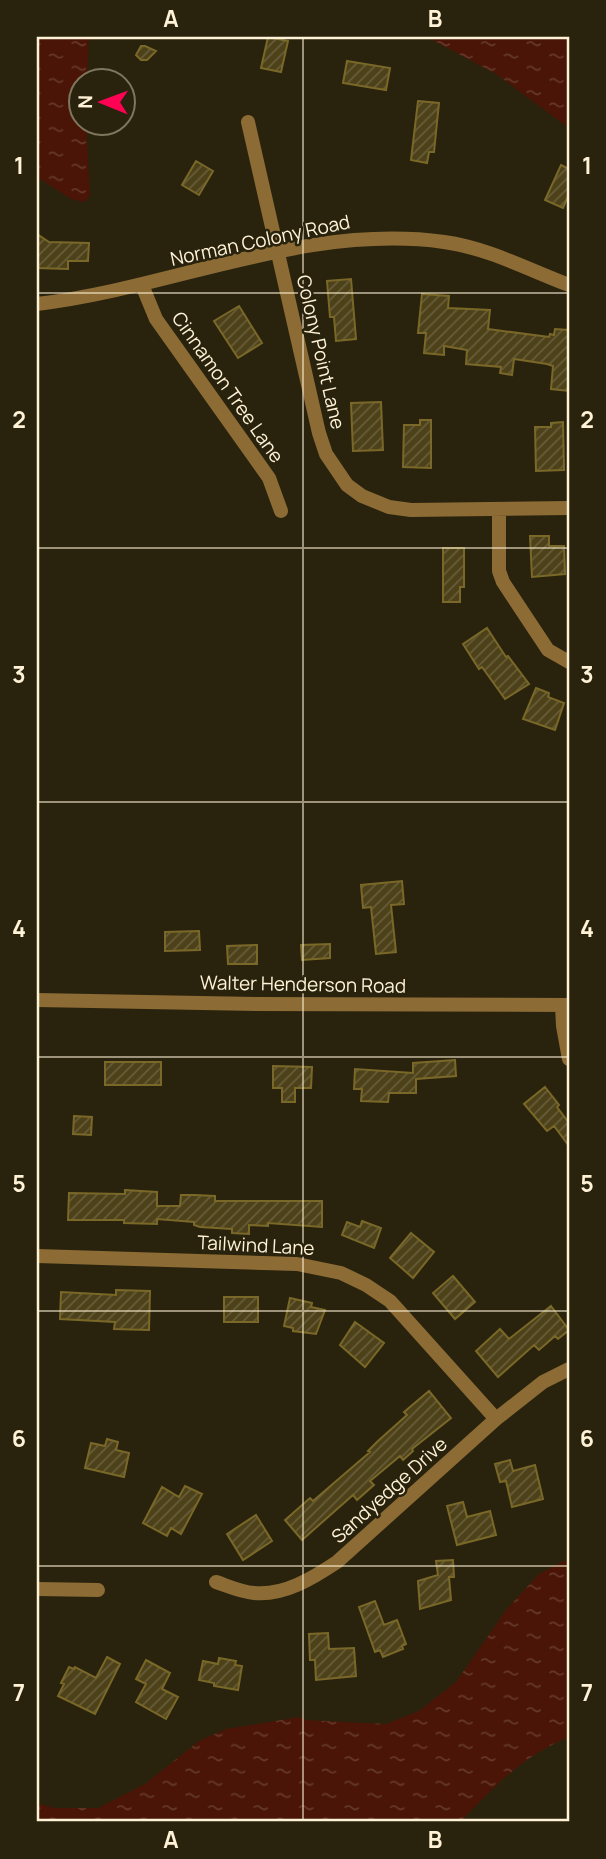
<svg xmlns="http://www.w3.org/2000/svg" width="606" height="1859" font-family="Manrope,sans-serif">
<style>
.water{fill:url(#water-ripples)}
.building{fill:url(#building-hatch);stroke:#7a6828;stroke-width:2}
.lines{fill:none;stroke-linecap:round;stroke-linejoin:round}
.street{stroke:#8c6b35;stroke-width:14}
.grid{fill:none;stroke:#fff2d6;stroke-width:2;stroke-opacity:0.55}
.labels{text-anchor:middle;dominant-baseline:central;stroke-width:5;stroke-linejoin:round;paint-order:stroke}
.street-label{font-size:19px;fill:#fff2d6;stroke:#29230e}
.neatline{fill:none;stroke:#fff2d6;stroke-width:2.5}
.grid-label{font-size:23px;text-anchor:middle;font-weight:bold;fill:#fff2d6}
</style>
<defs>
<pattern id="water-ripples" width="26" height="14" patternUnits="userSpaceOnUse" patternTransform="scale(1.75)"><rect width="26" height="14" fill="#4a1506"/><path d="M2 4q2-2 4 0t4 0M15 11q2-2 4 0t4 0" fill="none" stroke="#65382a"/></pattern>
<pattern id="building-hatch" width="6" height="6" patternUnits="userSpaceOnUse" patternTransform="scale(1.75)"><rect width="6" height="6" fill="#4c4118"/><path d="M-1 1l2-2M0 6l6-6M5 7l2-2" fill="none" stroke="#675d39"/></pattern>
</defs>
<rect width="100%" height="100%" fill="#29230e"/>
<path class="water" d="M37,37H89L87,80H80V122L86,123L90,195L85,202L71,199L37,177Z
M427,37H569V128L496,74Z
M569,1558V1737C521,1757 495,1786 460,1822H37V1803L54,1808H98L145,1784L199,1741L226,1729L300,1717L305,1720L386,1724L419,1711L456,1682L506,1610L539,1574Z"/>
<path class="building" d="M268,37L288,41L281,72L261,68Z
M141,46H145L156,51L147,60H141L136,55Z
M347,61L390,68L386,90L343,83Z
M418,101L439,103L434,152H429L427,163L411,160Z
M196,161L213,171L199,195L182,185Z
M561,165L569,169V194L563,208L545,200Z
M37,234L49,242L89,243L88,261H68V269L37,268Z
M351,279L356,339L336,341L334,317H330L327,281Z
M422,294L449,296L448,308L490,310L488,329L549,337L550,334L554,335L555,329L569,330V391L551,389L553,366L547,364L514,359L512,375L500,373L501,367L466,364L467,350L444,346V355L424,353L426,333H418Z
M239,306L262,343L238,358L214,321Z
M381,402L383,450L353,451L351,403Z
M420,420H431V468L403,467L404,425H420Z
M563,422L564,470L536,471L535,427H551V423Z
M530,536H549V546H564L565,574L532,577Z
M443,548H464V587H460V602H443Z
M487,628L506,657L508,656L529,684L505,699L482,667L479,669L463,644Z
M536,688L549,693L548,697L564,703L555,730L523,719Z
M402,881L404,904L391,905L396,952L376,954L371,907L363,908L361,885Z
M199,931L200,950L165,951V932Z
M330,944V958L302,960L301,945Z
M257,945V964H228L227,946Z
M455,1060L456,1076L416,1079V1093H389L388,1102L361,1101L362,1089H354L355,1069L413,1073V1063Z
M105,1062H161V1085H105Z
M273,1066L312,1067L311,1088H295V1102H282V1088H273Z
M545,1087L559,1105L557,1107L569,1123V1146L554,1126L547,1131L524,1104Z
M74,1116L92,1117L91,1135L73,1134Z
M125,1190L157,1192V1206H180L181,1195H194L215,1196V1201H322V1227L268,1223V1226L249,1225V1234L232,1233V1229L200,1227L194,1225V1222L157,1219V1224L124,1223V1220H68L69,1193L125,1194Z
M362,1221L381,1228L374,1248L342,1235L347,1222L360,1227Z
M411,1233L434,1252L413,1278L390,1258Z
M453,1276L475,1302L455,1319L433,1293Z
M116,1290L150,1291L149,1330L114,1329L115,1322L60,1319L61,1292L116,1295Z
M224,1297H258V1322H224Z
M290,1298L312,1303L311,1307L325,1310L316,1334L293,1331V1328L284,1326Z
M551,1306L569,1330L558,1339L555,1336L539,1350L534,1345L498,1377L476,1351L500,1329L509,1339Z
M355,1322L384,1343L365,1367L340,1345Z
M429,1391L451,1418L412,1449L413,1451L403,1460L400,1456L370,1481L374,1485L357,1500L353,1495L302,1540L285,1520L310,1498L313,1501L370,1452L368,1451L378,1441L407,1415L404,1412Z
M107,1439L118,1442L116,1450L129,1453L124,1477L85,1468L91,1443L105,1446Z
M510,1460L513,1471L535,1465L543,1499L512,1507L506,1481L500,1482L495,1464Z
M185,1486L202,1494L181,1534L171,1528L167,1536L143,1523L162,1487L179,1497Z
M463,1502L467,1517L490,1511L496,1535L457,1545L447,1506Z
M256,1515L272,1541L243,1560L227,1534Z
M453,1560L454,1577H449L451,1600L420,1609L418,1581L438,1575L436,1561Z
M375,1601L384,1625L397,1620L406,1644L402,1646L403,1649L383,1657L380,1650L375,1652L359,1607Z
M328,1633L329,1649L354,1648L356,1676L316,1680L315,1660H310L309,1634Z
M107,1657L120,1664L95,1714L58,1696L64,1684L61,1683L69,1667L74,1669L75,1667L96,1678Z
M219,1658L236,1661L235,1665L242,1666L238,1690L214,1686V1683L199,1680L203,1661L218,1664Z
M146,1660L170,1673L162,1689L178,1697L166,1719L136,1702L146,1684L136,1679Z"/>
<g class="lines">
<path class="street" d="M248,122L319,433L326,454L347,485L362,496L389,507L411,510L569,508
M142,285L156,319L269,478L281,511
M37,304C173,288 305,223 444,242C488,248 529,270 569,285
M499,510V571L503,582L548,650L569,662
M37,1000L257,1004L569,1005
M562,1005L563,1026L569,1059
M37,1256L297,1264L341,1273L366,1285L390,1301L496,1419
M216,1582C228,1586 241,1592 254,1593C284,1596 313,1578 337,1562L496,1419L543,1382L569,1369
M37,1589L98,1590"/>
</g>
<path class="grid" d="M303,37V1822M37,293H569M37,548H569M37,802H569M37,1057H569M37,1311H569M37,1566H569"/>
<g class="labels">
<g class="street-label">
<text transform="translate(260 240) rotate(-12)">Norman Colony Road</text>
<text transform="translate(321 352) rotate(77)">Colony Point Lane</text>
<text transform="translate(228 387) rotate(55)">Cinnamon Tree Lane</text>
<text transform="translate(303 984) rotate(1)">Walter Henderson Road</text>
<text transform="translate(256 1245) rotate(3)">Tailwind Lane</text>
<text transform="translate(389 1490) rotate(-42)">Sandyedge Drive</text>
</g>
</g>
<rect width="606" height="1859" fill="none" stroke="#29230e" stroke-width="77"/>
<g transform="translate(102 102) rotate(271)"><circle r="33" fill="#29230e" stroke="#7f765e" stroke-width="2"/>
<path d="M0-5L12 26L0 18L-12 26Z" fill="#ff0254"/>
<text y="-10" font-size="19" font-weight="bold" text-anchor="middle" fill="#fff2d6">N</text>
</g>
<rect x="38" y="38" width="530" height="1782" class="neatline"/>
<g class="grid-label">
<text x="171" y="27">A</text>
<text x="435" y="27">B</text>
<text x="19" y="174">1</text>
<text x="587" y="174">1</text>
<text x="19" y="428">2</text>
<text x="587" y="428">2</text>
<text x="19" y="683">3</text>
<text x="587" y="683">3</text>
<text x="19" y="937">4</text>
<text x="587" y="937">4</text>
<text x="19" y="1192">5</text>
<text x="587" y="1192">5</text>
<text x="19" y="1447">6</text>
<text x="587" y="1447">6</text>
<text x="19" y="1701">7</text>
<text x="587" y="1701">7</text>
<text x="171" y="1848">A</text>
<text x="435" y="1848">B</text>
</g>
</svg>
